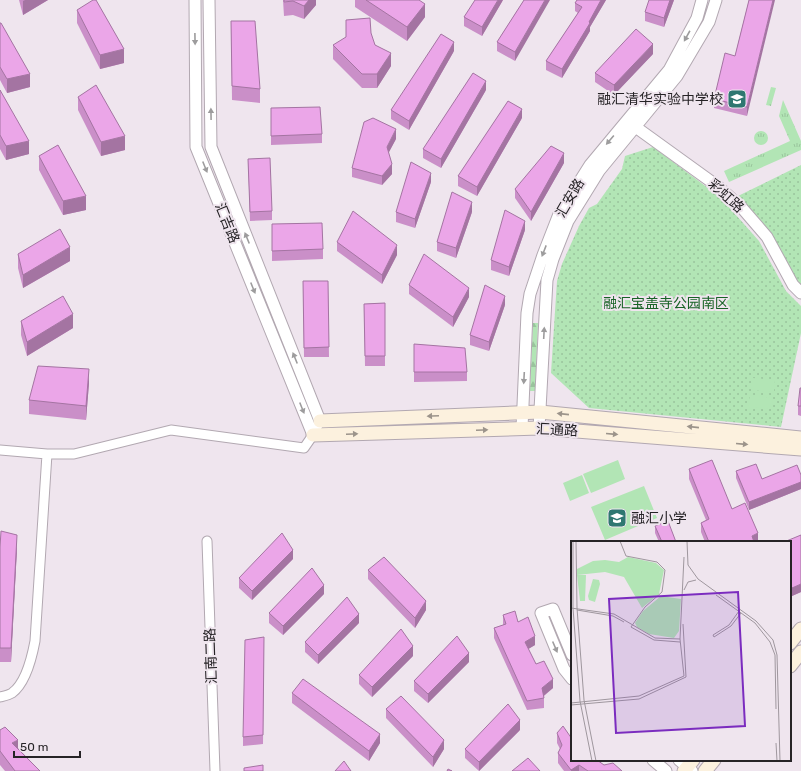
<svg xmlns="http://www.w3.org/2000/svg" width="801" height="771" font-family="Rubik,'Noto Sans SC',sans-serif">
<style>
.grass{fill:url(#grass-tufts)}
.forest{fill:url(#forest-firs)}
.park{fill:url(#park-dots)}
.pitch{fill:#b2e5b5}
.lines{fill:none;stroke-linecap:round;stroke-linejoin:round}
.minor-casing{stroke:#b2a8b1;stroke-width:11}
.tertiary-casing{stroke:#b2a8b1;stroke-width:13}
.secondary-casing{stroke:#b2a8b1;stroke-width:15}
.minor{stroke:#fff;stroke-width:9}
.tertiary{stroke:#fff;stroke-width:11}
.secondary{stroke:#fcf1de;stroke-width:13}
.wall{fill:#ca8fc8}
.shaded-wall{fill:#a474a2}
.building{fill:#eba6e8;stroke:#a474a2}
.oneway{fill:#9d9c9d}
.oneway2{fill:#9c948b}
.labels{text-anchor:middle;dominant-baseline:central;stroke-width:4;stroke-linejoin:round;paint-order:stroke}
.poi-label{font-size:14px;fill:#262326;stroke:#efe5ee;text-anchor:end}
.street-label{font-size:14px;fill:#262326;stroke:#efe5ee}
.park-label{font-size:14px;fill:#186326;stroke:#efe5ee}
.inset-road{fill:none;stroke:#9f979e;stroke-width:1}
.view{fill:#7b2cbf;fill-opacity:0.15;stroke:#7b2cbf;stroke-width:2}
.inset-edge{fill:none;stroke:#262326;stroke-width:2}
</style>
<defs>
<pattern id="grass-tufts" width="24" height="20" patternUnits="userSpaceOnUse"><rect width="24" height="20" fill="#b2e5b5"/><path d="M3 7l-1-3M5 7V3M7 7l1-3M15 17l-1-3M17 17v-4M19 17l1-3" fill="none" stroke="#99c49c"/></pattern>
<pattern id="forest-firs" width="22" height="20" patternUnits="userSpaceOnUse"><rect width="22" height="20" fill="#b2e5b5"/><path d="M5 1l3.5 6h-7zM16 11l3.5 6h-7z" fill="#99c49c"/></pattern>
<pattern id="park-dots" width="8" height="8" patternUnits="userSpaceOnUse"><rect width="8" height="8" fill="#b2e5b5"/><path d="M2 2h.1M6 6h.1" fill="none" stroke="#99c49c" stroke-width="1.8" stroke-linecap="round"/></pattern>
</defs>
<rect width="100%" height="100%" fill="#efe5ee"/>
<path class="grass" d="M771,87L776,88L771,106L766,105Z
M783,100L801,141V150L729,182L724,171L790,141L779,116Z
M754 138a7 7 0 1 1 14 0a7 7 0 1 1-14 0Z"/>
<path class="forest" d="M533,323H538L535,391H530Z"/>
<path class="park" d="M653,147L720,197L759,241L786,291L801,306V333L781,427L589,408L551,373L557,281L562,264L579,226L589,208L597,204L622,169L625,156Z
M801,165V287L797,283L771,235L738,196Z"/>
<path class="pitch" d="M752,378L775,380L774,392L751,390Z
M750,395L773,398L772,409L748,407Z
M618,460L625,479L591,493L583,474Z
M582,475L589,493L570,501L563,483Z
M644,486L657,518L605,540L591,507Z"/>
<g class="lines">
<g class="minor-casing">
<path id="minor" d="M0,450L47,454H74L171,430L304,448L313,435L320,421
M207,541L215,771
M0,697C4,696 9,695 12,693C26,683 32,657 35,641L47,454"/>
</g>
<g class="tertiary-casing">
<path id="tertiary" d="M195,0L196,147L313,435
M209,0L211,147L320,421
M630,123L720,188L742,208L767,237L793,285L801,293
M522,428L527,313L530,294L543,255L559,214L590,165L669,70L697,18L702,0
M539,428L547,280L553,259L568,221L599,171L677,76L709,22L716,0
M572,655L553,609L541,613L564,669L572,679
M653,760L666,771
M679,760L692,771"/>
</g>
<g class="secondary-casing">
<path id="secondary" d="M320,421L540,412L801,438
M313,435L539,428L801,449
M790,643L801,629
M790,666L801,652
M684,771L693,760
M705,771L714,760"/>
</g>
<use href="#minor" class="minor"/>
<use href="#tertiary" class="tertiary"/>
<use href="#secondary" class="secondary"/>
</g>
<path class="wall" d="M19,0H48L23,15Z
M283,0H316V5L304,19L293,15L284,16Z
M355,0H419L425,17L407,41L355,7Z
M503,0L482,36L464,26V17Z
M524,0L515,61L497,51V42Z
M577,0H606L590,27V31L562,78L546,70V61L578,13L575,11V3Z
M674,0L664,27L645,21V12Z
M749,0L747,116L714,108V99L735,56Z
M77,10L124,63L100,69L77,23Z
M231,21L260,89V103L232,100Z
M0,23L30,87L7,93L0,80Z
M333,45H375L391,66L377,88H362L333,59Z
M454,51L409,130L391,119V110Z
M653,54L614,95L595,82V73Z
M0,90L29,154L6,160L0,149Z
M486,90L441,168L423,158V149Z
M78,97L125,150L101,156L78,110Z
M271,108L322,134V143L271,145Z
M522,118L477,196L458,186V176Z
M396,139L388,153L392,174L382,185L352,177V168Z
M39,156L86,210L63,215L39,170Z
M248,159L272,211V220L250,221Z
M564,163L531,221L515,198V189Z
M431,182L415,228L396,222V212Z
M472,212L456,258L437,251V242Z
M272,224L323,249V259L272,261Z
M525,230L509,276L491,270V260Z
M337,242L397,255L382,284L337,251Z
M18,254L70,261L23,288L18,268Z
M303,281H328L329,357H304Z
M409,285L469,297L453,327L409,294Z
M385,303V366H365L364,304Z
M505,305L489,351L470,345V335Z
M21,321L73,328L27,356L21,335Z
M414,344L467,372V381L414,382Z
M89,383L86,420L29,414V400Z
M801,388V416L798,415V406Z
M689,469L732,509L758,542H705L701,532V523L706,520L689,479Z
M736,471L762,479L801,475V489L749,510L736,478Z
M655,526L676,542H659L655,533Z
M801,535V592L792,596L790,591V542Z
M0,547L17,548L11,662H0Z
M293,559L252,600L239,588V578Z
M368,570L426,610L415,628L368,579Z
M324,594L283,635L269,623V613Z
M503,615L518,622L535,645L528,649L536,664L553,688L544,696V708L527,710L494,638V628L503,625Z
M359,623L318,664L305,652V642Z
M264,637L263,744L243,746V737Z
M413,656L372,697L359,684V675Z
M469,662L428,703L414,691V681Z
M292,693L380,743L369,761L292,703Z
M386,709L444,749L433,767L386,718Z
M0,730L18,748L40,771H5L0,765Z
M520,730L479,771L465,758V749Z
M557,733L572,760L604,765L622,771H564L558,763V753L560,749L557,743Z"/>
<path class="shaded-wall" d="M25,0H48L23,15V1Z
M309,0H316V5L304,19V6Z
M498,0H503L482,36V27Z
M545,0H550L515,61V52Z
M601,0H606L590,27V31L562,78V69Z
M670,0H674L664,27V18Z
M773,0H775L747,116V107Z
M425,4V17L407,41V27Z
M454,42V51L409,130V121Z
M653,44V54L614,95V85Z
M124,49V63L100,69V55Z
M391,53V66L377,88V74Z
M30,74V87L7,93V79Z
M486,81V90L441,168V159Z
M522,109V118L477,196V187Z
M396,129V139L387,156V147Z
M125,136V150L101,156V142Z
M29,141V154L6,160V146Z
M564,153V163L531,221V212Z
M392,164V174L382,185V176Z
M431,173V182L415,228V219Z
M86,196V210L63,215V201Z
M472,202V212L456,258V248Z
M525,221V230L509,276V267Z
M397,245V255L382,284V275Z
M70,247V261L23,288V275Z
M469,288V297L453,327V317Z
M505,296V305L489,351V342Z
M73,314V328L27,356V342Z
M89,369V383L86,420V406Z
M801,482V489L749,510V502Z
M758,533V542H752V536Z
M17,535V548L11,662V648Z
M293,550V559L252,600V591Z
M801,584V592L792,596V588Z
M324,585V594L283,635V626Z
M426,601V610L415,628V618Z
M359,614V623L318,664V655Z
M535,636V645L525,651V642Z
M413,646V656L372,697V687Z
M469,653V662L428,703V694Z
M553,679V688L542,697V688Z
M520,720V730L479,771V762Z
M380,734V743L369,761V751Z
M18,740V753L12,743Z
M444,740V749L433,767V757Z
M579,765V771H571V770Z"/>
<path class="building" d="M93,0H96L124,49L100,55L77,10Z
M284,0H309L304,6L293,1L284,2Z
M366,0H419L425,4L407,27Z
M475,0H498L482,27L464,17Z
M524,0H545L515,52L497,42Z
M577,0H601L589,22L590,23L562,69L546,61L582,7L575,3Z
M649,0H670L664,18L645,12Z
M749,0H773L747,107L714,99L725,53L735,56Z
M370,18L371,33L375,45L391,53L377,74H362L333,45L346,37V20Z
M231,21H255L260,89L232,86Z
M0,23H1L30,74L7,79L0,67Z
M636,29L653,44L614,85L595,73Z
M441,34L454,42L409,121L391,110Z
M473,73L486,81L441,159L423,149Z
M96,85L125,136L101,142L78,97Z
M0,90L29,141L6,146L0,135Z
M508,101L522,109L477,187L458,176Z
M320,107L322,134L271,136V108Z
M373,118L396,129L387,147L392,164L382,176L352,168L364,122Z
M58,145L86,196L63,201L39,156Z
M551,146L564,153L531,212L515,189Z
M270,158L272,211L250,212L248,159Z
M411,162L431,173L415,219L396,212Z
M452,192L472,202L456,248L437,242Z
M505,210L525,221L509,267L491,260Z
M353,211L397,245L382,275L337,242Z
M322,223L323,249L272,251V224Z
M60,229L70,247L23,275L18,254Z
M424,254L469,288L453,317L409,285Z
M303,281H328L329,347L304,348Z
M485,285L505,296L489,342L470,335Z
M63,296L73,314L27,342L21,321Z
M385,303V356H365L364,304Z
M414,344L465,348L467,372H414Z
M38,366L89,369L86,406L29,400Z
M800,388H801V406H798Z
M712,460L732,509L745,503L758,533L752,536L754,542H709L701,523L709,519L689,469Z
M756,464L762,479L797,465L801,475V482L749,502L736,471Z
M668,521L676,542H662L655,526Z
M1,531L17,535L11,648H0V547Z
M282,533L293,550L252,591L239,578Z
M801,535V584L792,588L790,583V542H784Z
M384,557L426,601L415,618L368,570Z
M312,568L324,585L283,626L269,613Z
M347,597L359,614L318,655L305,642Z
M515,611L518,622L528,617L535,636L525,642L536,664L544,661L553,679L542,688L544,698L527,701L494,628L506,624L503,615Z
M401,629L413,646L372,687L359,675Z
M457,636L469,653L428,694L414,681Z
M264,637L263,735L243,737L245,640Z
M303,679L380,734L369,751L292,693Z
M401,696L444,740L433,757L386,709Z
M508,704L520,720L479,762L465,749Z
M563,726L572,739V760H597L604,765L613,763L622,771H588L579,765L571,770L558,753L562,745L557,733Z
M5,727L18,740L12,743L40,771H15L0,751V730Z
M528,758L540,771H512Z
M344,761L351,771H335Z
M263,765V771H244V768Z
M448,769L452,771H447Z"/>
<defs><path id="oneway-solid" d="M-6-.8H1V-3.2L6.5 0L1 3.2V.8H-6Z"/></defs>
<g class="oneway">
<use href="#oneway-solid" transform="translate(687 36) rotate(119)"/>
<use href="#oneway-solid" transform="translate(195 39) rotate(89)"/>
<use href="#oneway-solid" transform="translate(211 114) rotate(-91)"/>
<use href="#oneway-solid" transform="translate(610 140) rotate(130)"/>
<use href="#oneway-solid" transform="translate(205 167) rotate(68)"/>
<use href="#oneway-solid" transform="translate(247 238) rotate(-112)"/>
<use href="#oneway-solid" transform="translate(544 251) rotate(111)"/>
<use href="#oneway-solid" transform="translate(253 288) rotate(68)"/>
<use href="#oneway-solid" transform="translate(544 333) rotate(-87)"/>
<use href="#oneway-solid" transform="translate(295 358) rotate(-112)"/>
<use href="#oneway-solid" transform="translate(524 378) rotate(93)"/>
<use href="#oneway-solid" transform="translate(302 408) rotate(68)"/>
<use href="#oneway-solid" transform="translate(555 647) rotate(67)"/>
</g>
<g class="oneway2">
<use href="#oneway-solid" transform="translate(563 414) rotate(-174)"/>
<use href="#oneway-solid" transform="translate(433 416) rotate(178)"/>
<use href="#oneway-solid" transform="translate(693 427) rotate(-174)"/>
<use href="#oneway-solid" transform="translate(482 430) rotate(-2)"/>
<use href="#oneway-solid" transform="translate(352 434) rotate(-2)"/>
<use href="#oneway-solid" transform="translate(612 434) rotate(5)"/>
<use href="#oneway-solid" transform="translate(742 444) rotate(5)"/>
</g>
<defs>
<g id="school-square" transform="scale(1)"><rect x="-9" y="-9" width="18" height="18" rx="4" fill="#2f7771" stroke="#efe5ee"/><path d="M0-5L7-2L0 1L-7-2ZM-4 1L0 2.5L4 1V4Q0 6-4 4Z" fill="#fff"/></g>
</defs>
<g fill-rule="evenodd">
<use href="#school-square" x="737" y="99"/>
<use href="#school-square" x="617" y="518"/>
</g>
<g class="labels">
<g class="poi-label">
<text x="723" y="99">融汇清华实验中学校</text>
<text x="631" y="518" text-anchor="start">融汇小学</text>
</g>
<g class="street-label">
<text transform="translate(726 196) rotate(42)">彩虹路</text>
<text transform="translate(570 198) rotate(-60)">汇安路</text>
<text transform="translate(227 223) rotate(68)">汇吉路</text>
<text transform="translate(557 430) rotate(3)">汇通路</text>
<text transform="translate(211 656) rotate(-92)">汇南二路</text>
</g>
<g class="park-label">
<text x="666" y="303">融汇宝盖寺公园南区</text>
</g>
</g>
<g transform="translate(571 541)">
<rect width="220" height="220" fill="#efe5ee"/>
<path d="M6,34H15L14,60H9Z" fill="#b2e5b5"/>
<path d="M57,16L85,22L93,29L88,53L71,67L53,36L34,31L6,34V28L22,20L34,19L48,21ZM90,55L110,58L108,90L103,97L78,93L66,86L64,82L72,70Z" fill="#b2e5b5"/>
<path d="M22,38L28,39L29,43L24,61L18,59L17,55Z" fill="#b2e5b5"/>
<path class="inset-road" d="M2,0V67L9,160L21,220M5,0L6,67L13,159L25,220M49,0L55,15L86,21L94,29L91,51L74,66L60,86M116,0L117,24L127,38L185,80L202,99L206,114L209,220M113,49L117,41L125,39M145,54L184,82L199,101L204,114L205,168M0,67L43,73L84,97L109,98M6,69L42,75L53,81M168,70L158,84L142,94L143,96L160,85L170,72M112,83L115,136M60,86L83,99L109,101M113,135L109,98L113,16M0,162L68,155L113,135M0,164L68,158L115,136M205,202L206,220"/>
<path class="view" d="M167,51L174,185L45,192L38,58Z"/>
<rect width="220" height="220" class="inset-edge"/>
</g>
<path d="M14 751v6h66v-6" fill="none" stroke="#262326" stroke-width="2"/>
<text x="20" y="751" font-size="12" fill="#262326" stroke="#efe5ee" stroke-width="3" paint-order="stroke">50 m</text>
</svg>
